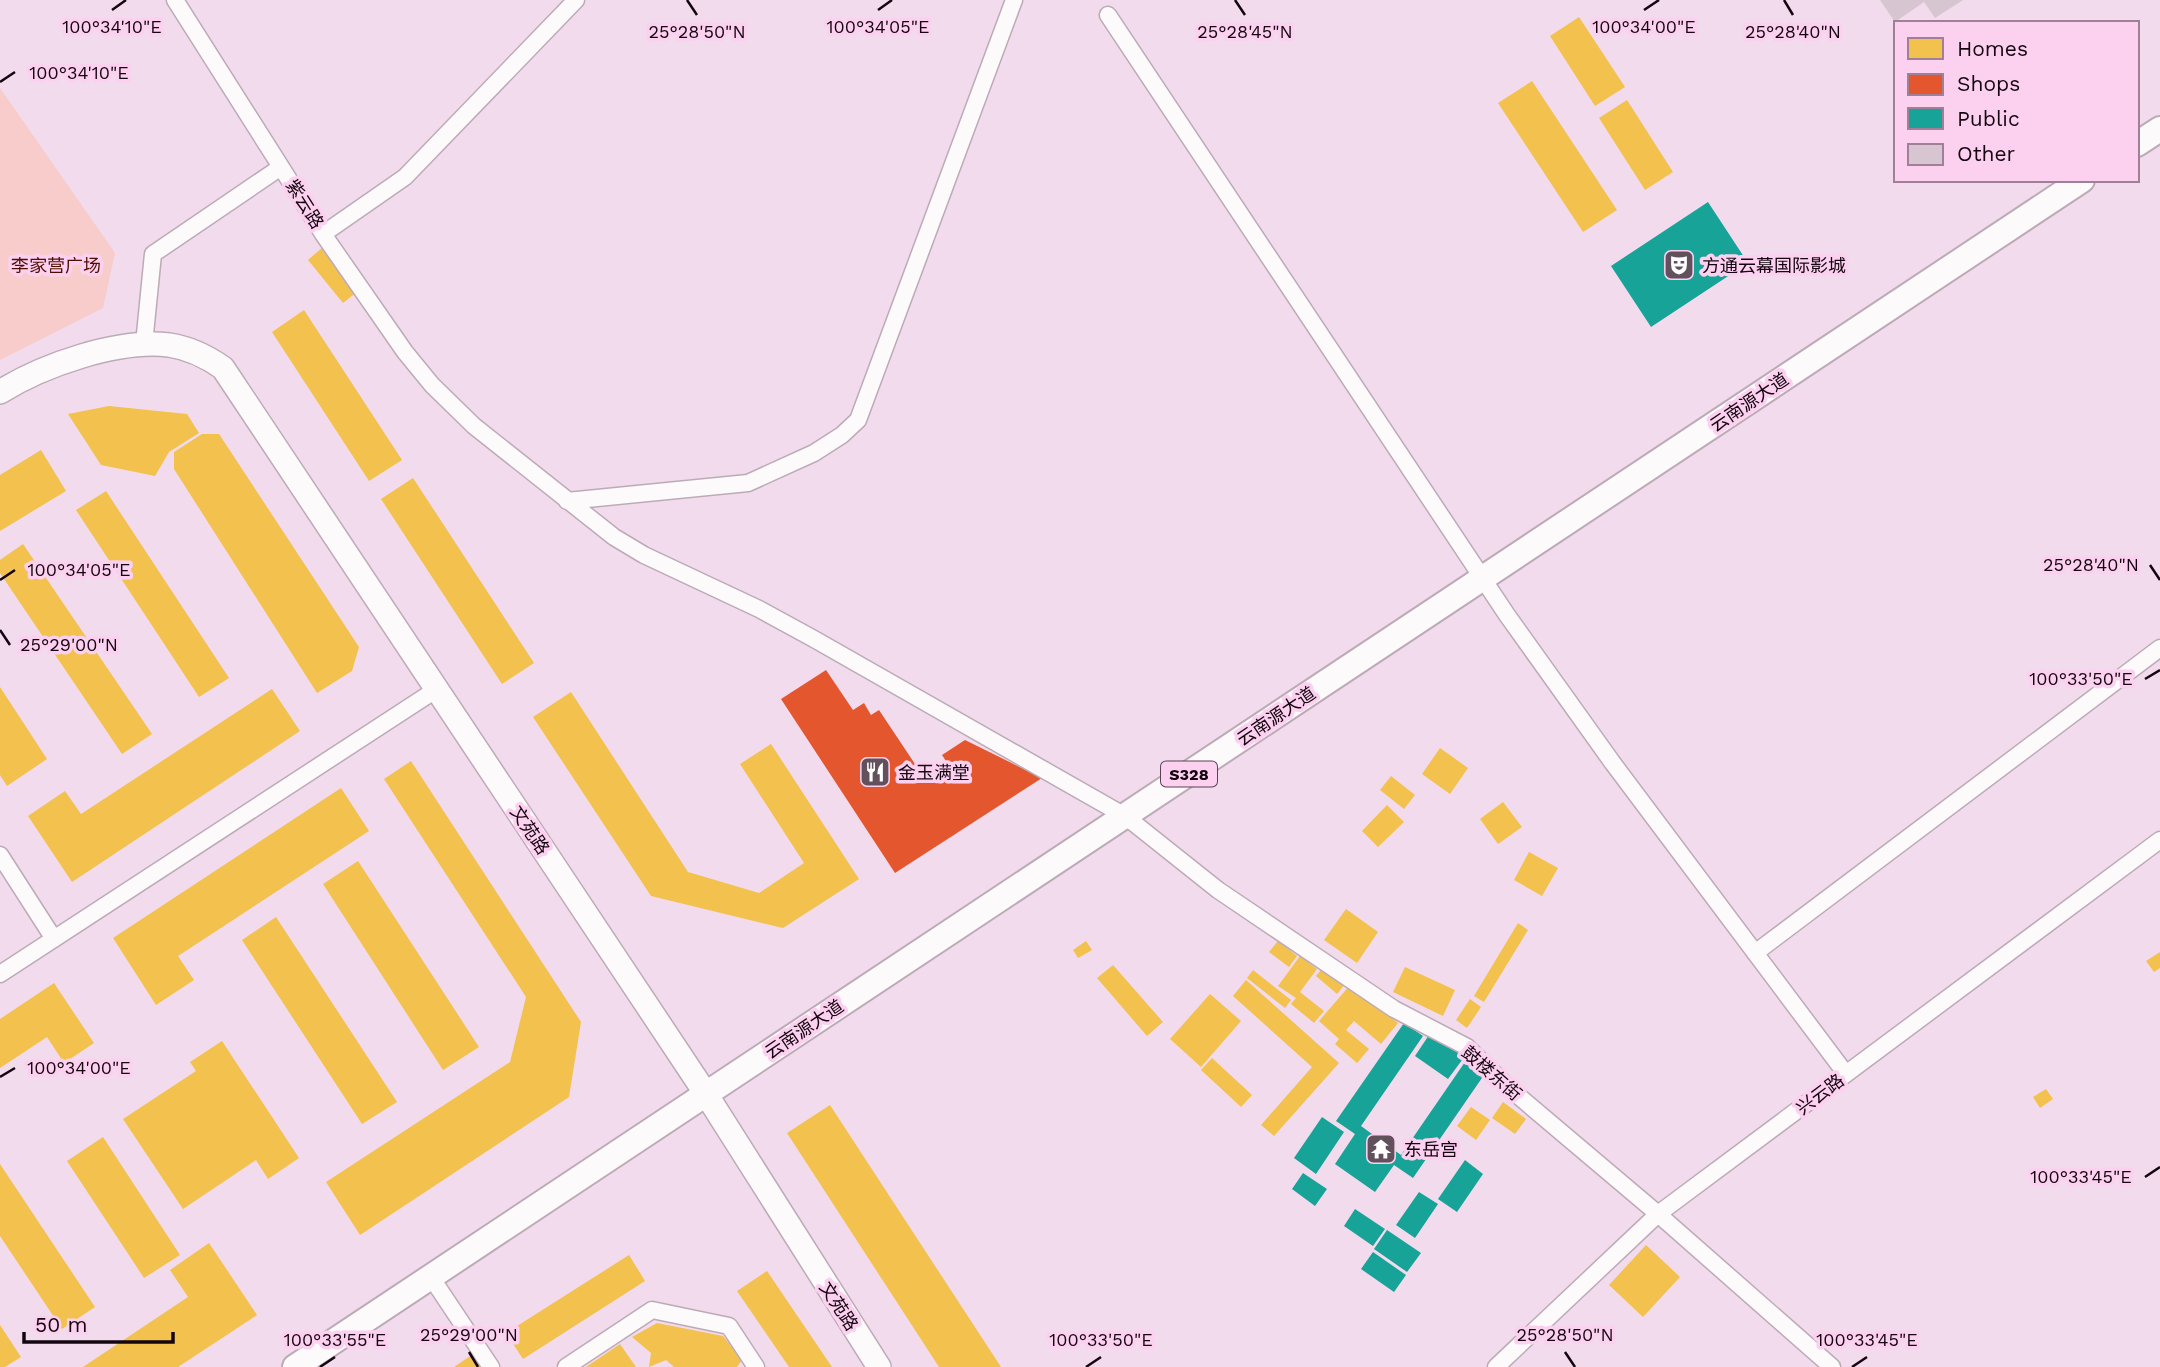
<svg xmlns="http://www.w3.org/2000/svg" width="2160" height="1367" font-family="'Work Sans','Noto Sans SC',sans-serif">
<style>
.green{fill:#f7ccca}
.homes{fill:#f2c14e}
.shops{fill:#e4572e}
.public{fill:#17a398}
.building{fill:#d7c5d2}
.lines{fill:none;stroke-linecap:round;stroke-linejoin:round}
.street-casing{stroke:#bcabb7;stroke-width:19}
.secondary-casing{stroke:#bcabb7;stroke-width:26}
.primary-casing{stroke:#bcabb7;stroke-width:28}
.street{stroke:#fdfafc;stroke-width:16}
.secondary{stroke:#fdfafc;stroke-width:23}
.primary{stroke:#fdfafc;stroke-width:24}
.ticks{fill:none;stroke:#140610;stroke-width:2.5}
.labels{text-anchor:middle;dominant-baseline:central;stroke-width:7;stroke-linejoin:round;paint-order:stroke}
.shield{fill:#fcd1f0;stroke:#5a4353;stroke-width:2}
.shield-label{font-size:16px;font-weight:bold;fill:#140610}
.street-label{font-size:18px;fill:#140610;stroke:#fcd1f0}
.park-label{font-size:18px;fill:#500d00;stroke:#fcd1f0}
.poi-label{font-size:18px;fill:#140610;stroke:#fcd1f0;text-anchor:start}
.ticks-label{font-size:18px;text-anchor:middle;fill:#140610;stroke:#fcd1f0;stroke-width:7;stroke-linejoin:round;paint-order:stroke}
</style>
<rect width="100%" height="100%" fill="#f2dbec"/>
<path class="green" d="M0,88L115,253L103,308L0,360Z"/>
<path class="homes" d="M1579,17L1625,87L1595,106L1550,36Z
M1532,81L1617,210L1583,232L1498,103Z
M1627,100L1673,172L1645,190L1599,118Z
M323,247L358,291L343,303L308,260Z
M304,310L402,460L369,481L272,332Z
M109,406L187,414L199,433L169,452L155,476L101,465L68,414Z
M202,434H219L359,647L352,671L317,693L174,469V452Z
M41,450L66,491L0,531V475Z
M413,478L534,663L502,684L381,499Z
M106,491L229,678L199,697L76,510Z
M23,544L152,734L122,754L0,573V560Z
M0,687L47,759L7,786L0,775Z
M272,689L300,731L72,882L28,816L65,791L81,814Z
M571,692L688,872L759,893L804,863L740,764L771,744L859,879L783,928L651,896L533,717Z
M1440,748L1468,768L1450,794L1422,774Z
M411,761L581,1022L569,1097L360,1235L326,1182L510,1062L526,997L384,779Z
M1391,776L1415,795L1404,809L1380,790Z
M341,788L369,831L178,956L194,980L156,1005L113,938Z
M1503,802L1522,827L1498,844L1480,819Z
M1387,805L1404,822L1378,847L1362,831Z
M1529,852L1558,868L1542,896L1514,880Z
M358,861L479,1047L443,1070L323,884Z
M1346,909L1378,932L1357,963L1324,940Z
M276,917L397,1102L362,1124L242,940Z
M1518,923L1528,930L1484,1002L1474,996Z
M1086,941L1092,950L1078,958L1073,950Z
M1278,941L1297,956L1289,967L1269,952Z
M2160,952V968L2154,972L2146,961Z
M1300,956L1317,969L1300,992L1324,1011L1314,1023L1291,1004L1296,998L1278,986Z
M1113,965L1163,1022L1147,1036L1097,978Z
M1324,966L1345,984L1337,994L1316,976Z
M1405,967L1455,990L1443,1016L1393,992Z
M1253,970L1291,1000L1285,1008L1247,978Z
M1246,980L1339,1063L1274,1136L1261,1125L1312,1067L1233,996Z
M54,983L94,1043L64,1063L47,1037L0,1068V1019Z
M1351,984L1398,1023L1381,1044L1354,1021L1346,1030L1369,1049L1357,1063L1335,1044L1339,1039L1319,1021Z
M1210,994L1241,1021L1201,1067L1170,1039Z
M1470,999L1481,1007L1467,1028L1456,1020Z
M222,1041L299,1158L268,1179L256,1160L183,1209L123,1119L196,1071L190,1062Z
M1212,1058L1252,1095L1241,1107L1201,1070Z
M2046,1089L2053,1099L2040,1108L2033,1097Z
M1503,1102L1526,1119L1515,1134L1492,1118Z
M830,1105L1001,1367H939L787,1133Z
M1471,1107L1490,1120L1476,1140L1457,1126Z
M103,1137L180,1255L144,1278L67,1161Z
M0,1164L95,1307L62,1329L0,1236Z
M209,1243L257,1315L178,1367H83L188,1297L170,1270Z
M1646,1245L1680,1277L1643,1317L1609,1285Z
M629,1255L645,1281L523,1359L506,1333Z
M767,1271L832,1367H789L737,1291Z
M657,1323L723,1336L742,1360L737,1367H674L666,1360L649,1367L651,1353L632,1337Z
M0,1325L21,1357L5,1367H0Z
M620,1344L636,1367H586Z
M473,1354L481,1367H454Z"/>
<path class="shops" d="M826,670L853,710L864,703L871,715L879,710L927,782L950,767L942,755L965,740L1042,778L895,873L781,699Z"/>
<path class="public" d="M1708,202L1748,263L1651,327L1611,266Z
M1404,1023L1423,1036L1361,1126L1401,1155L1465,1062L1484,1075L1413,1178L1394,1165L1375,1192L1335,1164L1355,1134L1336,1121Z
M1431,1032L1465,1056L1448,1079L1415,1056Z
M1322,1117L1344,1132L1316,1174L1294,1158Z
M1465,1160L1483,1174L1457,1212L1438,1199Z
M1303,1173L1327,1189L1315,1206L1292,1189Z
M1419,1192L1438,1204L1415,1238L1396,1225Z
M1355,1209L1385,1229L1373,1246L1344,1226Z
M1387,1230L1421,1253L1407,1272L1374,1249Z
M1373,1252L1406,1275L1394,1292L1361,1269Z"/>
<path class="building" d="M1880,0H1963L1935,18L1924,2L1895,22Z"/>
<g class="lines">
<g class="street-casing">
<path id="street" d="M175,0L281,167
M1108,15L1507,615L1612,762L1846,1074
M323,234L405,177L576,0
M144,344L153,254L281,167L323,234L405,352L432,385L474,426L614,537L644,555L759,609L814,639L1125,816L1218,890L1394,1009L1467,1047L1509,1088L1658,1214L1832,1367
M567,501L748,483L814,453L842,435L858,420L1014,0
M0,855L54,939
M1755,953L2160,648
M0,974L437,689
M431,1277L491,1367
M566,1367L652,1310L729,1326L756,1367
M1496,1367L1658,1214L2160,840"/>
</g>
<g class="secondary-casing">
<path id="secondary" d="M0,392C43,365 118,339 169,345C190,348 206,356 223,368L706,1094L879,1367"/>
</g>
<g class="primary-casing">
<path id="primary" d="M2137,144L2160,129
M295,1367L2082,180"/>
</g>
<use href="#street" class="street"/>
<use href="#secondary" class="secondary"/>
<use href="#primary" class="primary"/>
</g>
<path class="ticks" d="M687,0L697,15M1235,0L1245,15M1784,0L1793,15M112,10L126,0M878,10L892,0M1644,10L1659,0M0,82L15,72M2150,565L2160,580M0,580L15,570M0,630L10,645M2145,679L2160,670M0,1077L15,1068M2145,1177L2160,1167M469,1352L478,1367M1565,1352L1575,1367M320,1367L335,1357M1086,1367L1101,1357M1852,1367L1867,1357"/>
<defs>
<g id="theatre-square" transform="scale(1.575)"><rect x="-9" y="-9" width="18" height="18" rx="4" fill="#62515d" stroke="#fcd1f0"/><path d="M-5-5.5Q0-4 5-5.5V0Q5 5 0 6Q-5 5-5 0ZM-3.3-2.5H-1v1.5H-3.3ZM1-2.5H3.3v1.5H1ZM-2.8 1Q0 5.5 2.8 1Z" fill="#fff"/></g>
<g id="restaurant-square" transform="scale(1.575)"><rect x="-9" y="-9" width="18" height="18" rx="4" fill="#62515d" stroke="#fcd1f0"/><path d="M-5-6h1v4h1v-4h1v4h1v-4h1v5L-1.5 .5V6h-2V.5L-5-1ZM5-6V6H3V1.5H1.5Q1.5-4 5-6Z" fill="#fff"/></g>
<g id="temple-square" transform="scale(1.575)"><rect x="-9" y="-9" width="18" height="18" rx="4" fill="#62515d" stroke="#fcd1f0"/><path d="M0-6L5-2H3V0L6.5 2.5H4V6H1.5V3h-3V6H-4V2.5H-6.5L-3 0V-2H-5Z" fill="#fff"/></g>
</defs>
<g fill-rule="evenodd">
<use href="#theatre-square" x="1679" y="265"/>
<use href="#restaurant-square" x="875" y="772"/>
<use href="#temple-square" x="1381" y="1149"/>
</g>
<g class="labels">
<rect class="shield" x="1161" y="761.5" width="56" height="25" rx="5"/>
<g class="shield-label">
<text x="1189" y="774">S328</text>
</g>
<g class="street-label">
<text transform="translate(305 204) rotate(58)">紫云路</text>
<text transform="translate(1749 402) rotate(-34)">云南源大道</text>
<text transform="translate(1276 716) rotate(-34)">云南源大道</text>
<text transform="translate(530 830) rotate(56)">文苑路</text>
<text transform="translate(804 1029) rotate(-34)">云南源大道</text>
<text transform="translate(1492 1073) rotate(41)">鼓楼东街</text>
<text transform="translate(1820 1094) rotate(-37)">兴云路</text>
<text transform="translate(839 1306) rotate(57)">文苑路</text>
</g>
<g class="park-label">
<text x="56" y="265">李家营广场</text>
</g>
<g class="poi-label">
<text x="1702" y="265">方通云幕国际影城</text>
<text x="898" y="772">金玉满堂</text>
<text x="1404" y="1149">东岳宫</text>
</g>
</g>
<g class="ticks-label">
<text x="112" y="33">100°34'10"E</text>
<text x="878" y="33">100°34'05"E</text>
<text x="1644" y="33">100°34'00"E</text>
<text x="697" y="38">25°28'50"N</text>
<text x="1245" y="38">25°28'45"N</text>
<text x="1793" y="38">25°28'40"N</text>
<text x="79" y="79">100°34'10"E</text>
<text x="2091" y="571">25°28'40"N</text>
<text x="79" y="576">100°34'05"E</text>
<text x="69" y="651">25°29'00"N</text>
<text x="2081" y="685">100°33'50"E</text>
<text x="79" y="1074">100°34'00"E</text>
<text x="2081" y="1183">100°33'45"E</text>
<text x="469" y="1341">25°29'00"N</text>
<text x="1565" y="1341">25°28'50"N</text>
<text x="335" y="1346">100°33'55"E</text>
<text x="1101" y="1346">100°33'50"E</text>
<text x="1867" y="1346">100°33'45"E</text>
</g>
<rect x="1894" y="21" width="245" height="161" fill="#fcd1f0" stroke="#9f8096" stroke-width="2"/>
<rect x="1908" y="38" width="35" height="21" fill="#f2c14e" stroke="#9f8096" stroke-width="2"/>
<text x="1957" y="56" font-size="21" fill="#140610">Homes</text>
<rect x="1908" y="74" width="35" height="21" fill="#e4572e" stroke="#9f8096" stroke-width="2"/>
<text x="1957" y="91" font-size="21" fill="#140610">Shops</text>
<rect x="1908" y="108" width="35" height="21" fill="#17a398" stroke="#9f8096" stroke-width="2"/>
<text x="1957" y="126" font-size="21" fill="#140610">Public</text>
<rect x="1908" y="144" width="35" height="21" fill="#d7c5d2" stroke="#9f8096" stroke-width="2"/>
<text x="1957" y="161" font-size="21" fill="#140610">Other</text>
<path d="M24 1332v10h149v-10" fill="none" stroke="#140610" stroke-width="3.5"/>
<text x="35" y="1332" font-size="21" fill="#140610" stroke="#fcd1f0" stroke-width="5" paint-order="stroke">50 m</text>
</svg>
